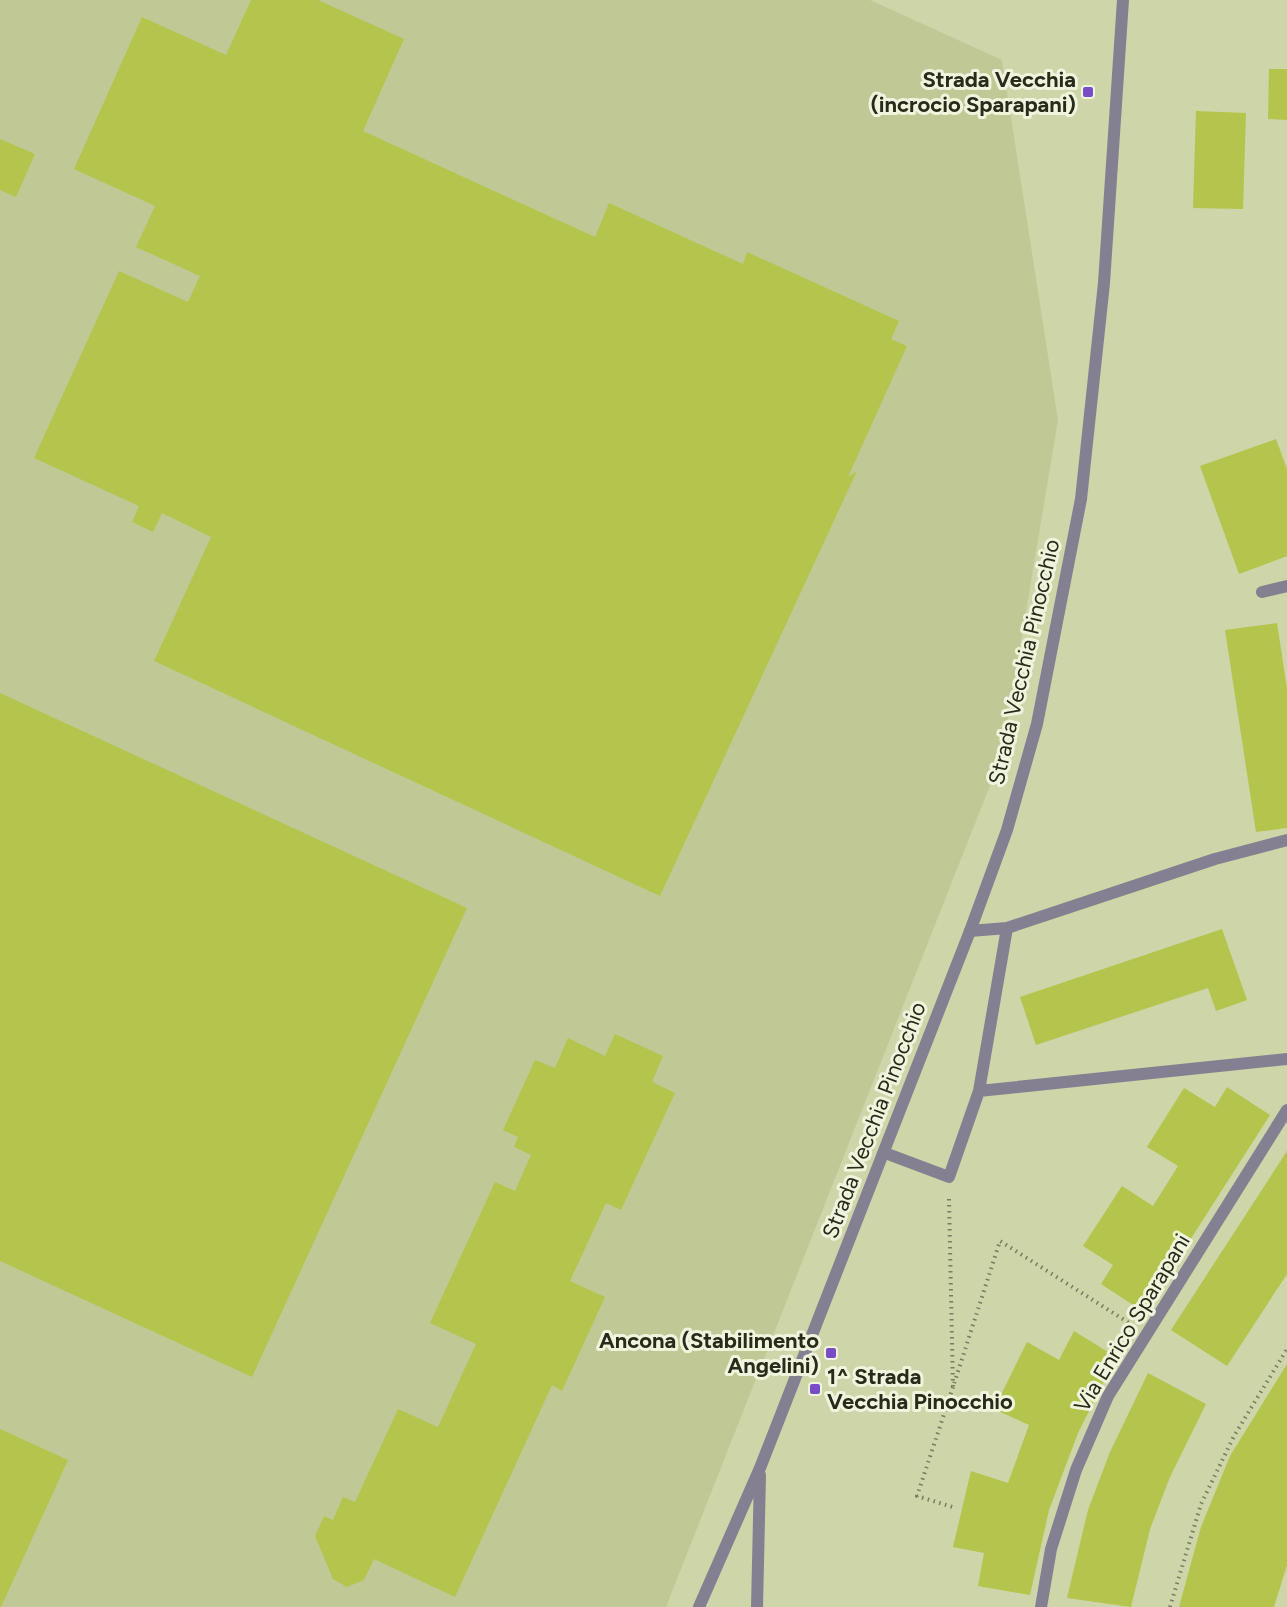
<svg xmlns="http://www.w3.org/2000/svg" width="1287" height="1607" font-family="Figtree,sans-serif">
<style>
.built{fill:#c0c996}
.building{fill:#b5c44c}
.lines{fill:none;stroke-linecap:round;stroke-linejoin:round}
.path{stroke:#787d5f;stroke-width:4;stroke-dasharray:1.5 4.5;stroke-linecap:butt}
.service{stroke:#848092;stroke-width:12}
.tertiary{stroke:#848092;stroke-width:12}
.poi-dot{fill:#774cc5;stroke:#eff4dd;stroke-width:2}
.labels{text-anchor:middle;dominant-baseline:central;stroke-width:6;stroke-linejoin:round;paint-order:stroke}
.poi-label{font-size:22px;font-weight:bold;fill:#292b1a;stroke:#eff4dd;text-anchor:end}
.street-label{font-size:22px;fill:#292b1a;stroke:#eff4dd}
</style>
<rect width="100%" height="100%" fill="#cdd5a9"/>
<path class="built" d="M0,0H870L1002,60L1058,420L1002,755L666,1607H0Z"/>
<path class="building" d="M251,0H318L404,39L363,131L595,237L609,203L743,264L747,252L899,321L891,339L907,346L848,477L857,471L660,896L154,661L211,537L162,513L153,532L132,522L139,506L34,458L119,271L188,302L200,276L136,247L155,206L74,169L142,17L226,55Z
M1269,69H1287V120L1268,119Z
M1196,111L1246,113L1243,209L1193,208Z
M0,139L35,154L16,197L0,190Z
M1276,439L1287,469V556L1239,574L1200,466Z
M1277,623L1287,689V828L1256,832L1225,630Z
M0,693L467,908L252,1377L0,1261Z
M1222,929L1247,1000L1216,1011L1208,988L1036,1045L1020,997Z
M615,1034L663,1056L652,1082L675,1093L621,1210L606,1203L570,1281L605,1297L562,1391L552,1385L455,1597L374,1559L364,1580L347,1587L333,1579L315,1536L324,1516L333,1520L343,1497L355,1502L398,1409L438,1427L476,1344L430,1323L495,1182L515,1191L531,1155L514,1147L518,1137L503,1130L535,1060L555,1068L568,1038L605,1056Z
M1227,1087L1270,1115L1144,1312L1101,1284L1113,1265L1083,1246L1122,1186L1153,1206L1178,1166L1147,1147L1184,1088L1215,1107Z
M1287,1151V1274L1227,1366L1171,1330Z
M1074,1331L1116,1357L1078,1433L1049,1510L1030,1595L978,1586L984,1553L953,1547L971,1471L1008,1483L1029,1425L994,1409L1027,1342L1059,1360Z
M1287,1364V1565L1274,1607H1179L1201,1527L1230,1456Z
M1148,1373L1206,1404L1170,1477L1150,1529L1131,1607L1067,1598L1088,1510L1110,1452Z
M0,1429L68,1460L1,1607H0Z"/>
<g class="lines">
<path class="path" d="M949,1199L953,1387L1000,1241L1129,1323
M953,1387L917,1496L956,1508
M1170,1607L1201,1504L1234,1436L1287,1349"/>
<path class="service" d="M1262,592L1287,586
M970,931L1007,928L1215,859L1287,840
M979,1091L1007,928
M885,1153L949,1177L979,1091L1287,1059
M1041,1607L1051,1549L1076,1470L1108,1396L1287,1110"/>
<path class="tertiary" d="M699,1607L760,1468L970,931L1007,830L1037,724L1081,499L1104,283L1123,0
M757,1607L760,1475"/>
</g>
<g class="poi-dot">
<rect x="1082" y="86" width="12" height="12" rx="3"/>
<rect x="825" y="1347" width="12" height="12" rx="3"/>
<rect x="809" y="1383" width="12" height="12" rx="3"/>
</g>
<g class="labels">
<g class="poi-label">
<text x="1076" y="79">Strada Vecchia<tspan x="1076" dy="25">(incrocio Sparapani)</tspan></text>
<text x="819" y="1340">Ancona (Stabilimento<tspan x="819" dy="25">Angelini)</tspan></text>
<text x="827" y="1376" text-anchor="start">1^ Strada<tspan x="827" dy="25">Vecchia Pinocchio</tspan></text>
</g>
<g class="street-label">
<text transform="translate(1024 662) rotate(-77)">Strada Vecchia Pinocchio</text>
<text transform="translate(874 1120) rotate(-69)">Strada Vecchia Pinocchio</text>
<text transform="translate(1132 1323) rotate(-59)">Via Enrico Sparapani</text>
</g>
</g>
</svg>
